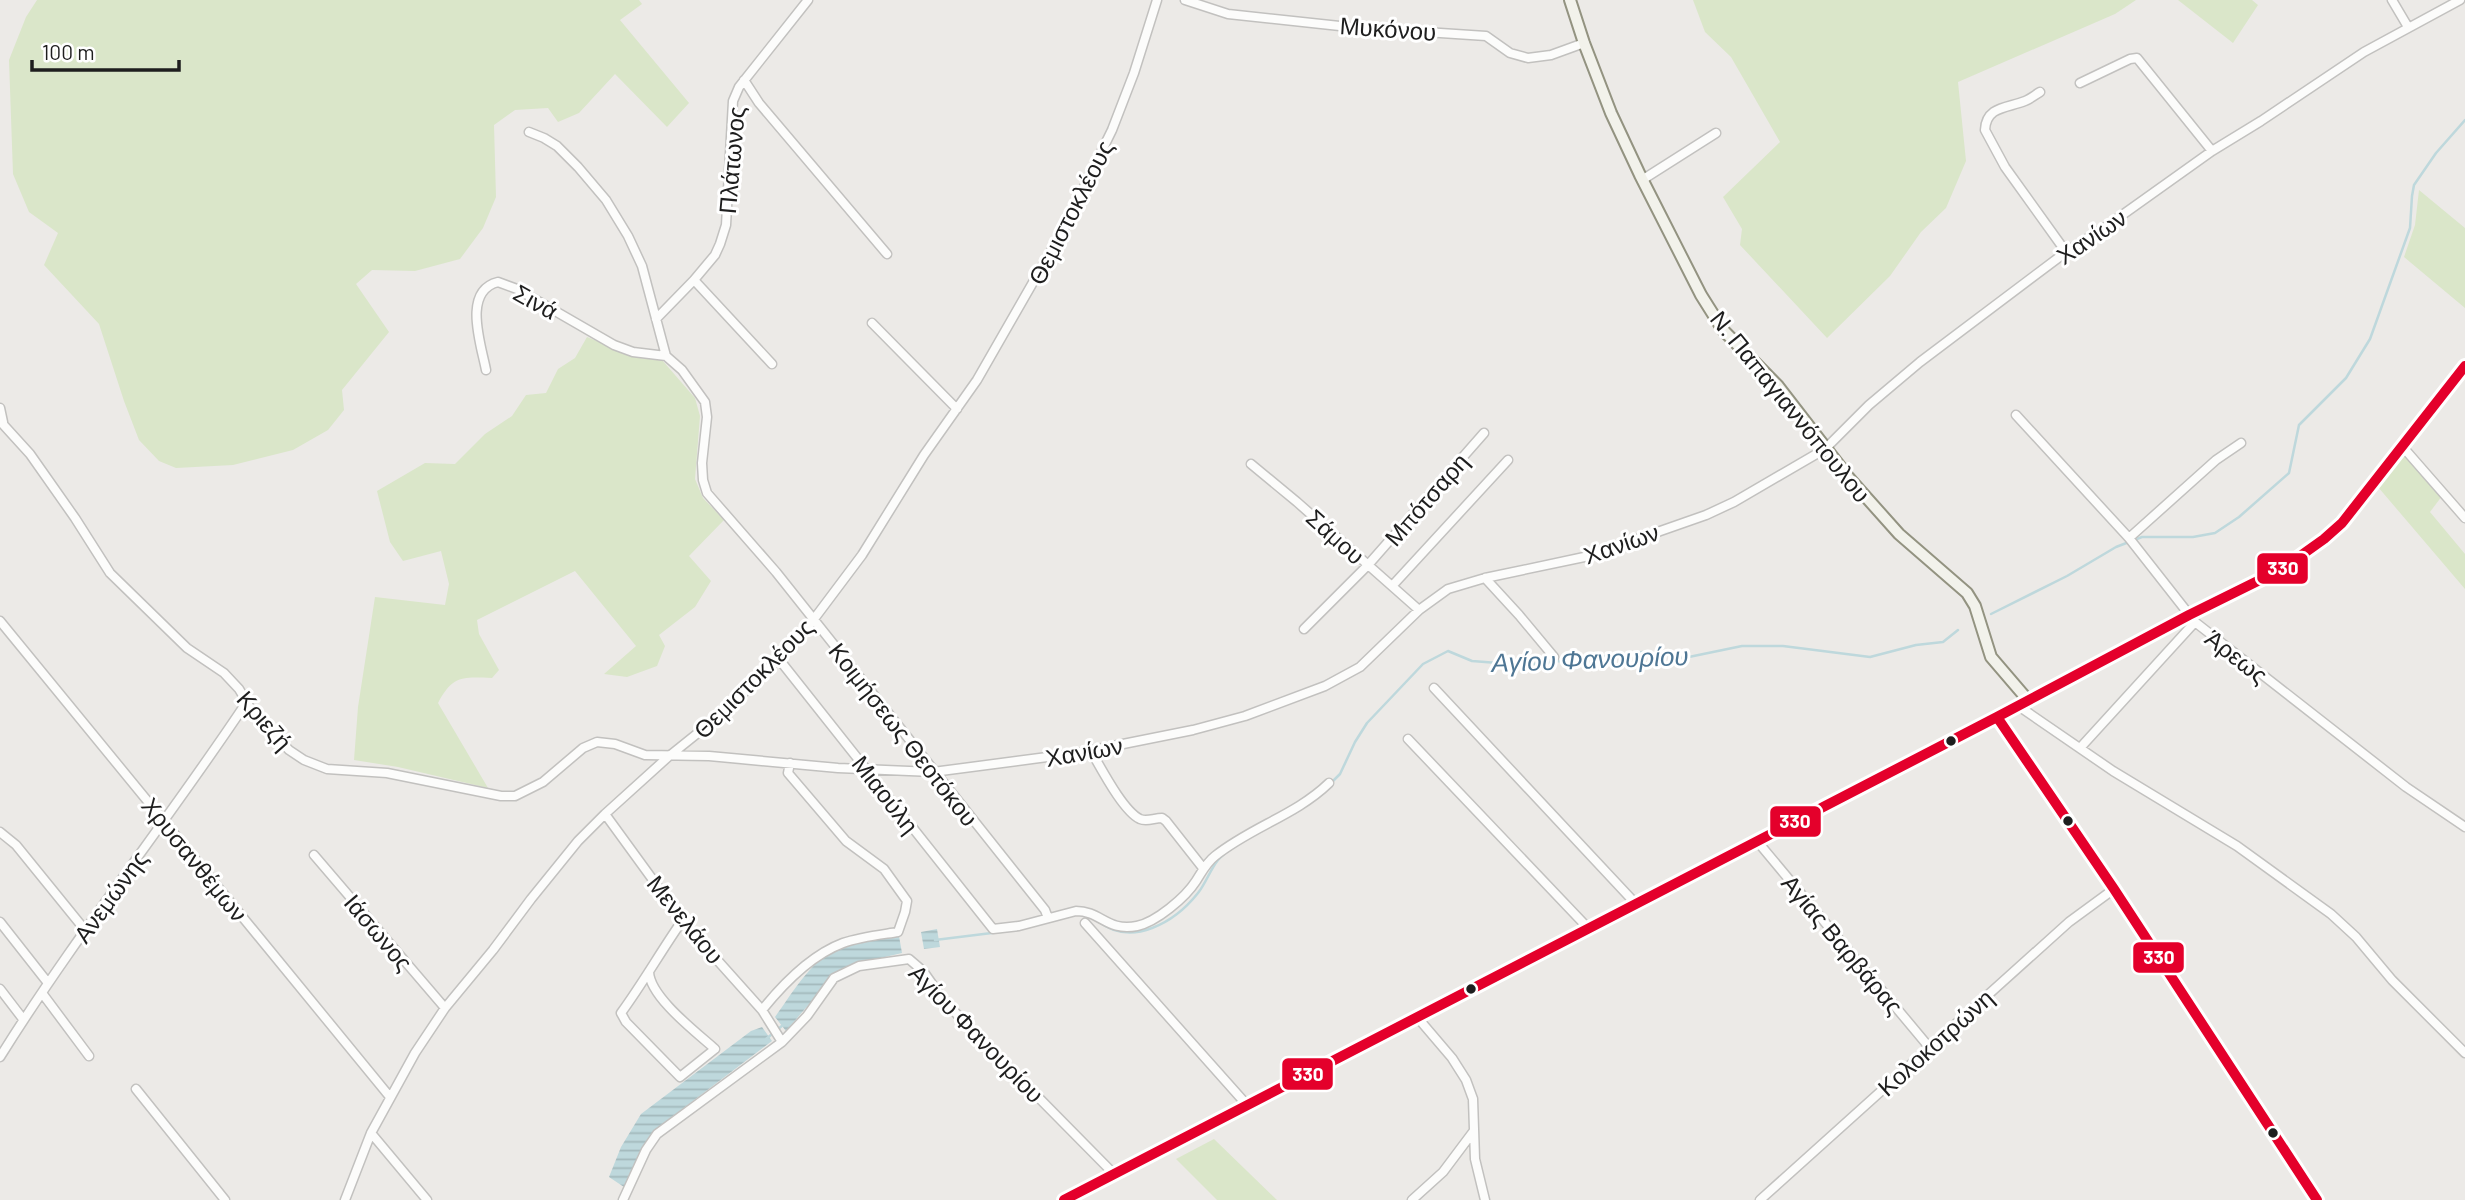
<svg xmlns="http://www.w3.org/2000/svg" width="2465" height="1200" font-family="Barlow,sans-serif">
<style>
.grass{fill:#dae6c9}
.water{fill:url(#water-rules)}
.lines{fill:none;stroke-linecap:round;stroke-linejoin:round}
.stream{stroke:#bed8dc;stroke-width:2.5}
.street-casing{stroke:#c2c1bf;stroke-width:11}
.secondary-casing{stroke:#939381;stroke-width:14}
.street{stroke:#fcfcfb;stroke-width:8}
.secondary{stroke:#f2f2eb;stroke-width:10}
.bus-1-casing{stroke:#fff;stroke-width:16}
.bus-1{stroke:#e4002b;stroke-width:10}
.bus-dot{fill:#1e1e1e;stroke:#fff;stroke-width:2.5}
.labels{text-anchor:middle;dominant-baseline:central;stroke-width:6;stroke-linejoin:round;paint-order:stroke}
.street-label{font-size:24px;fill:#1e1e1e;stroke:#fff}
.water-label{font-size:26px;font-style:italic;fill:#4e7694;stroke:#fff}
.line-badge{stroke:#fff;stroke-width:2.5}
.badge-label{font-size:19px;text-anchor:middle;font-weight:bold;fill:#fff}
</style>
<defs>
<pattern id="water-rules" width="6" height="5" patternUnits="userSpaceOnUse" patternTransform="scale(1.75)"><rect width="6" height="5" fill="#bed8dc"/><path d="M0 2.5h6" fill="none" stroke="#a3b9bc"/></pattern>
</defs>
<rect width="100%" height="100%" fill="#eceae7"/>
<path class="grass" d="M37,0H639L642,4L620,20L689,103L667,127L615,74L579,113L558,122L548,108L515,110L494,125L496,197L483,228L460,259L415,271L372,270L356,284L389,332L342,390L344,410L328,430L293,450L233,465L176,468L159,461L139,440L124,401L99,324L44,265L58,233L29,212L13,174L9,60L26,17Z
M1693,0H2136L2115,14L1958,82L1966,161L1946,208L1921,232L1890,276L1827,338L1740,245L1742,229L1723,197L1780,142L1731,57L1705,32Z
M2178,0H2252L2258,5L2233,43Z
M2419,190L2465,228V308L2404,257L2415,225Z
M587,337L639,358L662,360L695,398L700,416L695,479L703,498L724,520L689,556L711,581L695,607L659,635L665,646L657,666L627,677L604,674L636,646L575,571L477,620L479,634L499,670L492,678C462,677 453,675 438,703L488,788L398,767L354,760L358,707L375,597L445,605L449,584L441,551L403,561L390,542L377,491L425,463L455,464L485,434L512,416L526,395L546,393L558,369L575,358Z
M2405,456L2409,457L2442,496L2430,512L2465,554V589L2378,487L2400,458Z
M1214,1139L1277,1200H1217L1176,1159Z"/>
<path class="water" d="M937,929L940,947L924,949L921,932Z
M888,936H899L902,953L855,964L834,975L786,1031L775,1017C794,991 813,956 845,945C858,940 874,939 888,936Z
M762,1027L772,1041L656,1129L624,1187L609,1177L621,1147L641,1114L751,1031Z"/>
<g class="lines">
<path class="stream" d="M1991,614L2067,576L2116,547L2142,537H2193L2215,533L2239,517L2289,473L2299,425L2346,378L2370,339L2410,228L2412,196L2414,185L2436,153L2465,120
M1332,782L1340,774L1355,742L1367,723L1423,664L1448,651L1472,661L1524,665L1643,652L1684,658L1742,646H1783L1870,657L1916,645L1943,642L1958,630
M1295,813L1321,795
M1098,921C1132,948 1175,922 1198,893C1206,883 1210,870 1218,860C1224,853 1233,848 1240,843
M935,940L1008,931
M766,1039L783,1025"/>
<g class="street-casing">
<path id="street" d="M1185,0L1228,14L1349,27L1486,36L1510,53L1528,58L1551,55L1584,43
M2392,0L2408,27
M744,80L759,103L887,254
M2080,83L2130,59L2137,58L2212,151
M2040,92C2035,95 2030,99 2025,101C2008,108 1986,106 1985,130L2005,167L2066,252
M529,132L544,138L557,146L578,167L606,200L628,236L642,266L666,356L682,370L705,402L707,417L702,463L703,480L707,493L776,572L1045,910L1048,918
M1642,180L1716,133
M694,280L772,364
M656,319L694,280L715,255L720,244L726,225L733,101L739,87L808,0
M872,323L957,409
M486,370C481,344 462,291 498,282L517,289L614,345L633,352L666,356
M0,408L3,422
M2016,415L2129,538L2195,622L2406,787L2465,827
M0,421L30,454L75,518L110,573L187,648L224,673L239,689L252,711L289,750L304,760L327,769L387,773L501,796H515L543,782L583,748L597,742L615,744L645,755L709,756L838,768L933,772L1078,753L1193,730L1245,716L1325,686L1360,667L1419,610L1448,589L1485,578L1589,556L1706,515L1734,502L1825,449L1869,405L1920,362L2066,252L2104,228L2212,151L2261,121L2364,52L2460,0
M2402,446L2465,518
M1251,464L1297,502L1419,610
M2129,538L2216,460L2241,443
M1485,578L1519,615L1554,657
M1393,585L1508,460
M0,621L390,1097
M1304,629L1368,565L1484,433
M778,658L993,929L1019,926L1076,911C1101,911 1107,932 1137,926C1156,922 1185,898 1196,881C1202,872 1206,863 1215,856C1251,827 1296,815 1329,783
M1434,688L1636,904
M2017,705L2113,771L2237,846L2331,914L2356,937L2392,980L2465,1053
M1408,739L1588,928
M2080,748L2195,622
M1091,751C1101,768 1123,811 1140,819C1147,822 1154,818 1162,818L1166,821L1203,868
M605,814L685,924L762,1010L782,1042
M0,832L16,845L85,930
M1757,841L1929,1047
M314,855L445,1008
M0,922L48,983
M1085,923L1247,1105
M649,972C650,997 696,1032 715,1049L680,1077L626,1022L621,1013C643,983 661,951 682,921
M0,989L23,1019
M42,993L89,1056
M762,1010C783,984 811,955 843,943C860,937 879,935 898,932L905,912L907,901L884,869L846,841L788,773L790,763
M1417,1017L1452,1058L1466,1080L1473,1099L1475,1159L1485,1200
M0,1057C76,935 167,822 246,703
M136,1089L225,1200
M371,1133L427,1200
M345,1200L371,1133L415,1053L445,1008L493,950L531,899L578,841L605,814L668,757L724,712L802,635L862,555L924,455L977,380L1063,230L1112,130L1134,73L1157,0
M623,1200L646,1150L657,1134L782,1042L807,1016L834,978L859,966L909,959L923,971L942,998L965,1023L1114,1174
M1412,1200L1443,1172L1473,1132
M1760,1200L2069,922L2114,889"/>
</g>
<g class="secondary-casing">
<path id="secondary" d="M1570,0L1584,43L1611,113L1640,175L1701,295L1723,330L1778,386L1849,478L1899,534L1967,593L1975,606L1991,657L2027,699
M1997,717L2114,889L2317,1200
M1064,1200L1997,717L2189,615L2282,569L2324,539L2342,523L2465,366"/>
</g>
<use href="#street" class="street"/>
<use href="#secondary" class="secondary"/>
<g class="bus-1-casing">
<path id="bus-1" d="M1997,717L2114,889L2317,1200
M1064,1200L1997,717L2189,615L2282,569L2324,539L2342,523L2465,366"/>
</g>
<use href="#bus-1" class="bus-1"/>
</g>
<g class="bus-dot">
<circle cx="1951" cy="741" r="6"/>
<circle cx="2068" cy="821" r="6"/>
<circle cx="1471" cy="989" r="6"/>
<circle cx="2273" cy="1133" r="6"/>
</g>
<g class="labels">
<g class="street-label">
<text transform="translate(1388 28) rotate(4)">Μυκόνου</text>
<text transform="translate(731 160) rotate(-85)">Πλάτωνος</text>
<text transform="translate(1070 212) rotate(-63)">Θεμιστοκλέους</text>
<text transform="translate(2091 236) rotate(-34)">Χανίων</text>
<text transform="translate(536 301) rotate(29)">Σινά</text>
<text transform="translate(1791 406) rotate(51)">Ν. Παπαγιαννόπουλου</text>
<text transform="translate(1426 499) rotate(-49)">Μπότσαρη</text>
<text transform="translate(1336 536) rotate(42)">Σάμου</text>
<text transform="translate(1621 543) rotate(-19)">Χανίων</text>
<text transform="translate(2237 656) rotate(38)">Άρεως</text>
<text transform="translate(753 678) rotate(-45)">Θεμιστοκλέους</text>
<text transform="translate(265 720) rotate(49)">Κριεζή</text>
<text transform="translate(904 734) rotate(52)">Κοιμήσεως Θεοτόκου</text>
<text transform="translate(1084 751) rotate(-10)">Χανίων</text>
<text transform="translate(886 794) rotate(52)">Μιαούλη</text>
<text transform="translate(195 859) rotate(51)">Χρυσανθέμων</text>
<text transform="translate(110 896) rotate(-54)">Ανεμώνης</text>
<text transform="translate(686 919) rotate(51)">Μενελάου</text>
<text transform="translate(379 932) rotate(50)">Ιάσωνος</text>
<text transform="translate(1843 944) rotate(50)">Αγίας Βαρβάρας</text>
<text transform="translate(977 1033) rotate(46)">Αγίου Φανουρίου</text>
<text transform="translate(1935 1042) rotate(-42)">Κολοκοτρώνη</text>
</g>
<g class="water-label">
<text transform="translate(1590 658) rotate(-2)">Αγίου Φανουρίου</text>
</g>
</g>
<g class="line-badge">
<rect x="2256" y="552" width="53" height="33" rx="7" fill="#e4002b"/>
<rect x="1769" y="805" width="53" height="33" rx="7" fill="#e4002b"/>
<rect x="2132" y="941" width="53" height="33" rx="7" fill="#e4002b"/>
<rect x="1281" y="1057" width="53" height="34" rx="7" fill="#e4002b"/>
</g>
<g class="badge-label">
<text x="2283" y="575">330</text>
<text x="1795" y="828">330</text>
<text x="2159" y="964">330</text>
<text x="1308" y="1081">330</text>
</g>
<path d="M32 60v10h147v-10" fill="none" stroke="#1e1e1e" stroke-width="3.5"/>
<text x="42" y="60" font-size="21" fill="#1e1e1e" stroke="#ffffff" stroke-width="5" paint-order="stroke">100 m</text>
</svg>
